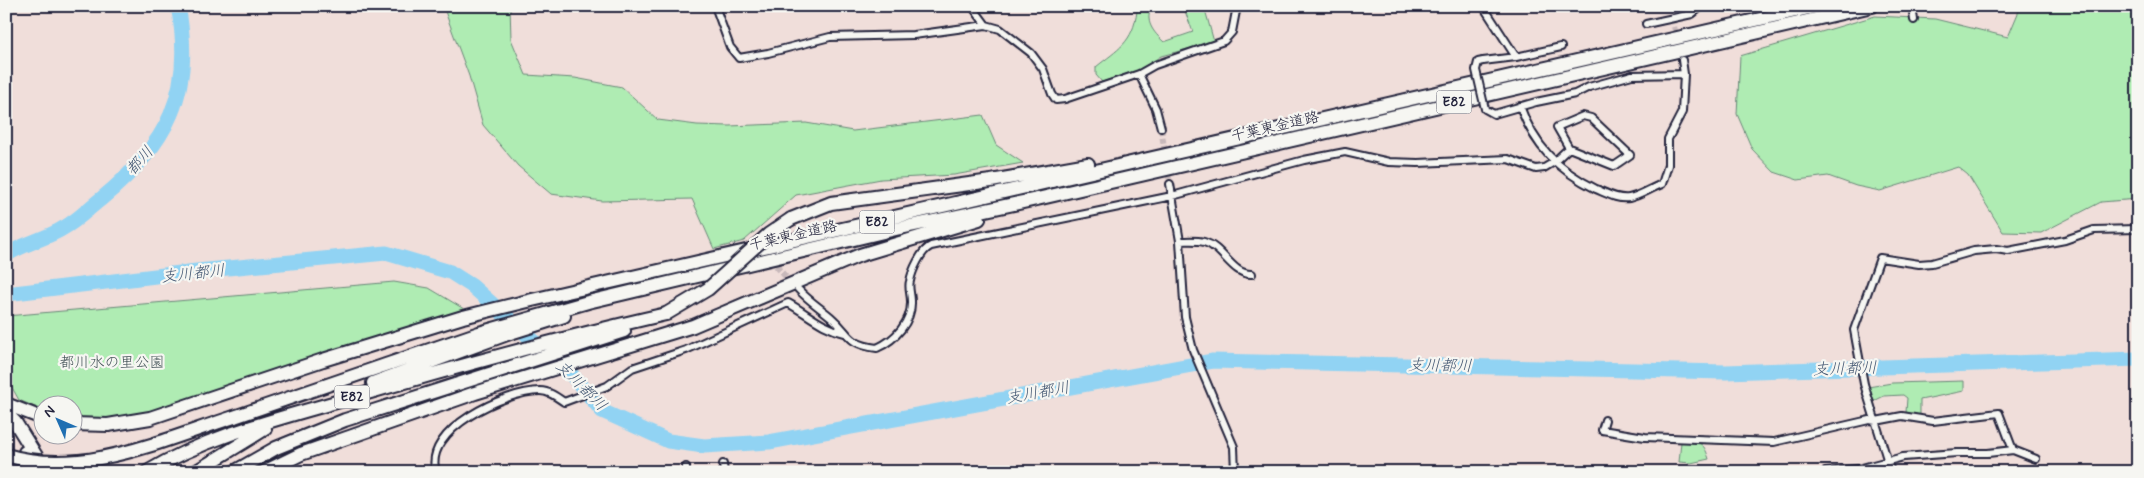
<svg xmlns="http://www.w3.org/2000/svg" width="2144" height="478" font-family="Mynerve,'Klee One',sans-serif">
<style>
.green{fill:#afecb3;stroke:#688777}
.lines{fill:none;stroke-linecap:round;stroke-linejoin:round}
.river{stroke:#91d3f3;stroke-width:15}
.street-tunnel{stroke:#c7b8ba;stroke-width:6;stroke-dasharray:6 3;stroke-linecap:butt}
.street-casing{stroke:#22223b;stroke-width:10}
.highway-casing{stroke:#22223b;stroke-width:16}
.street{stroke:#f6f6f2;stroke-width:6}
.highway{stroke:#f6f6f2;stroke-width:12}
.street-bridge-casing{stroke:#22223b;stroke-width:10;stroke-linecap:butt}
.highway-bridge-casing{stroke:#22223b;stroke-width:16;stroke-linecap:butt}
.street-bridge{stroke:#f6f6f2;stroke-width:6}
.highway-bridge{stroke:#f6f6f2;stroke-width:12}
.labels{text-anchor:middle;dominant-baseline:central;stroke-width:4.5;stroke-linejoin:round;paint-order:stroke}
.shield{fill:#f6f6f2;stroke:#626272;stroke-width:1}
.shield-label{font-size:14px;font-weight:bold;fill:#22223b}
.street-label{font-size:15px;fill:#22223b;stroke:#f6f6f2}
.park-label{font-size:15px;fill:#455459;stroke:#f6f6f2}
.water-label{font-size:16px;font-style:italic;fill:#435772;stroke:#f6f6f2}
</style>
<rect width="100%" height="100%" fill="#f0deda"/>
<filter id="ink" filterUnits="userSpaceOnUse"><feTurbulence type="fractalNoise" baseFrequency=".02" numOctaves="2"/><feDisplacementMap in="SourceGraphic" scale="10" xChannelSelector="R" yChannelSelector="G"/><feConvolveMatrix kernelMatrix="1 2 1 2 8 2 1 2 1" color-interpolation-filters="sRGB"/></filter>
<g filter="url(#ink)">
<path class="green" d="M443,6H510L511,39L526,75L575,78L622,87L658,120L697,125L729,126L806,123L853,131L983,115L996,145L1023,163L954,175L881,179L796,195L744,241L714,249L692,199L602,201L551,194L518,166L483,125L469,76Z
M1130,6H1152C1144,21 1153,32 1164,42L1193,32L1183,6H1204L1214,42L1161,56L1139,70L1102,82L1096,75V67C1118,49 1133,43 1137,11Z
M2021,6H2138V199L2101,202L2041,233L2003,232L1968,175L1958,167L1880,191L1856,186L1828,176L1798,180L1774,172L1752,149L1737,114L1740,56L1875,16L1935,19L2008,37Z
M394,282L429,288L464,309L153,411L117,418L73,417L72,406H42V410L19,400L6,377V316Z
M1964,381V391L1920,400V416L1906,412L1907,398L1903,395L1884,396L1872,402L1868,387L1892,383Z
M1681,442C1700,443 1703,440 1709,459L1691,463L1679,462Z"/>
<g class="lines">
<path class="river" d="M6,255C24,243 47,239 65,227C78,220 89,208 101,199C167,145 195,93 178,6
M6,294L197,271L386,253L450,272L472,286L571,374L602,411L668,441L704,446L769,442L1213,361L1726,372L2138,359"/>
<path class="street-tunnel" d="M1672,18L1677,39
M1161,128L1170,184
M770,259L793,285"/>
<g class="street-casing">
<path id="street" d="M715,6L730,47L739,58L768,53L830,37L914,35L986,25L1000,29L1031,53L1043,69L1052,94L1056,100L1065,99L1139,74L1155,65L1224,41L1232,32L1237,6
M972,6L986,25
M1912,6L1914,20
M1646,24L1692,14L1702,6
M1516,57L1561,47
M1483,61L1516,57L1483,6
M1139,74L1156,109L1161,128
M1520,106C1534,146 1558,170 1596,189C1606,193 1618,200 1629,198C1640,196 1651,188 1662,184L1668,165V139L1682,112L1684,74L1682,60
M1485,109L1494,114L1536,102L1575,94L1589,87L1632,75L1684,74
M1583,116L1591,118L1630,155L1614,166L1569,148L1557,127Z
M1170,184L1180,241L1185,317L1193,350L1234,447L1235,472
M1180,241C1188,241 1196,240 1204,242C1223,247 1232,275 1252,274
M798,289C808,300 819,307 831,317C851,334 846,344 877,348C895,340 912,322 911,301C911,294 908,288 910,281C912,271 921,250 931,246L1172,196L1304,160L1345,152L1389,162L1418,163L1508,159L1536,169L1544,168L1554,162L1569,148
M1605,420L1602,430L1645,437L1774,442L1869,420L1876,421L1902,416L1933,421L1999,413L2013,450
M723,464L724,472
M436,472C422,430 506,391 540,391C549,391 557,397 564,402L607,386L632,368L686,350L788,303C808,314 822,328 845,333
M686,472V467
M1825,472L1858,469L1903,457L1957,453H1988L2013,450L2036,459
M1891,472L1864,384L1854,330L1880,258L1919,264L1932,263L1974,251L1996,249L2008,251L2065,240L2094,230L2138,229"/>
</g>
<g class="highway-casing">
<path id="highway" d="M791,219L831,203L991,181L1088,164
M373,383L510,333L564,316
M6,404L42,418
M6,413L15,422L46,472
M234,417L479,333L588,302L896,229L1037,199L1872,6
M72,424L108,425L150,418L323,360L463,317L532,300L1817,6
M25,452L35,472
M147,472C209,435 282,418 350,398C455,367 560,338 666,314
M195,472L265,429
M234,472L276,448L345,420L624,331
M264,472L301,454L475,393L693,326L860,255L979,219"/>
</g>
<use href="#street" class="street"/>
<use href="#highway" class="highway"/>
<g class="street-bridge-casing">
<path id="street-bridge" d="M1483,61L1478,62L1476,70L1485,109"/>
</g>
<g class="highway-bridge-casing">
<path id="highway-bridge" d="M666,314L708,289L769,234L791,219
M6,455C83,478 162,440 234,417"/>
</g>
<use href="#street-bridge" class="street-bridge"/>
<use href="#highway-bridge" class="highway-bridge"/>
</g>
</g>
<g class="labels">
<g class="shield">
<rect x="1436.5" y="90.5" width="35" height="23" rx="4"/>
<rect x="859.5" y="210.5" width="35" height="23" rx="4"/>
<rect x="334.5" y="385.5" width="35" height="23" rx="4"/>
</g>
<g class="shield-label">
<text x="1454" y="102">E82</text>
<text x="877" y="222">E82</text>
<text x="352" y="397">E82</text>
</g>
<g class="street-label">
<text transform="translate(1275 127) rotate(-13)">千葉東金道路</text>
<text transform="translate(793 236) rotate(-13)">千葉東金道路</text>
</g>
<g class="park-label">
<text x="112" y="363">都川水の里公園</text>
</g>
<g class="water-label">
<text transform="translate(140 161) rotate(-49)">都川</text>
<text transform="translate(193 274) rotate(-6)">支川都川</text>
<text transform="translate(1440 366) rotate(1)">支川都川</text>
<text transform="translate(1845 369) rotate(-2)">支川都川</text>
<text transform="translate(581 386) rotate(45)">支川都川</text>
<text transform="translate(1038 393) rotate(-10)">支川都川</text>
</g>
</g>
<rect width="2144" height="478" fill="none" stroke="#f6f6f2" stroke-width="25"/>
<rect x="12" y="12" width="2119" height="453" fill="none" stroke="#22223b" stroke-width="2" filter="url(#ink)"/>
<g transform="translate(58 420) rotate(315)"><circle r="24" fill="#f6f6f2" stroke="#a1a1a9"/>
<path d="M0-4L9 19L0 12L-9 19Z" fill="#1f6fb2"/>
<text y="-8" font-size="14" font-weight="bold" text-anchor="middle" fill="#22223b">N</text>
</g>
</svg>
